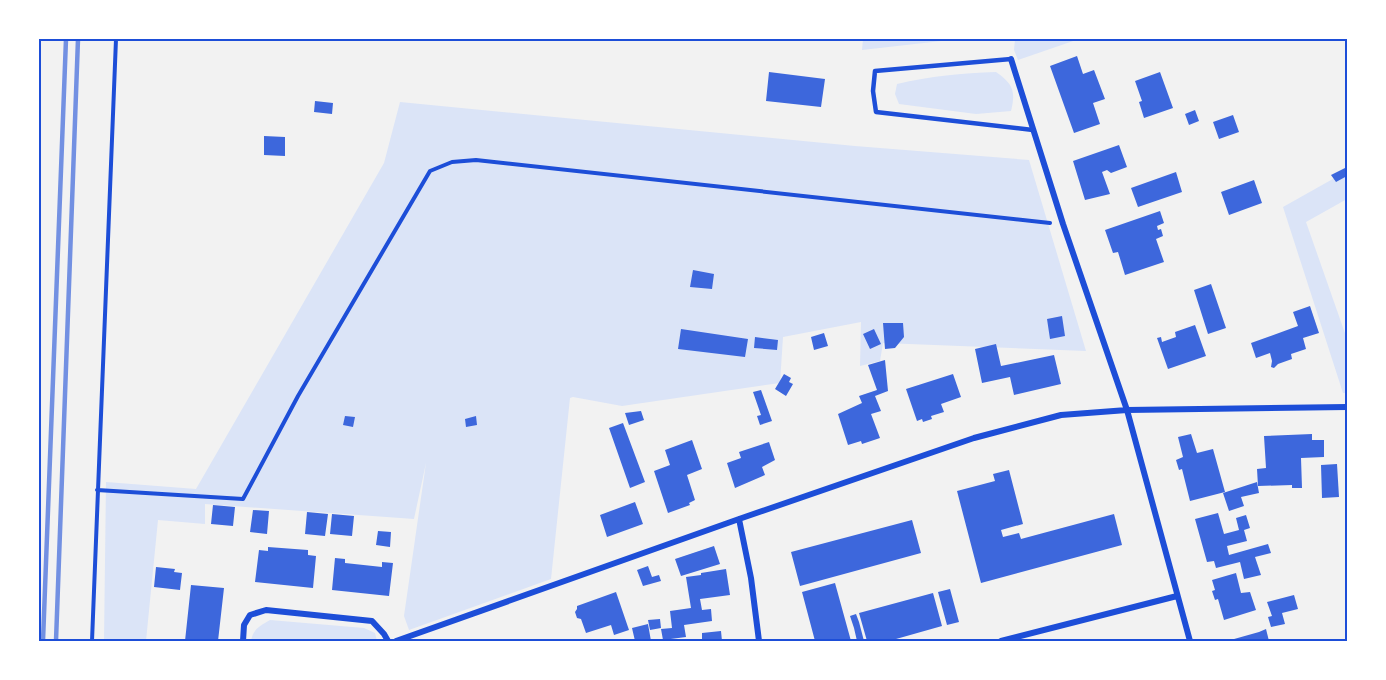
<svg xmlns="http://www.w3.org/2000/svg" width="1386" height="680" font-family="Signika,sans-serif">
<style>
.green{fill:#dbe4f7}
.building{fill:#3d67dc}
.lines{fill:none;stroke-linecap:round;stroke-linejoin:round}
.path{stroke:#1d4ed8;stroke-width:4}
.service{stroke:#1d4ed8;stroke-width:4.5}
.minor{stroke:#1d4ed8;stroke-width:6}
.rail{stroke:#7290e2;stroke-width:4.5}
.neatline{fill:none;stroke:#1d4ed8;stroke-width:2}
</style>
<rect width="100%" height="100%" fill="#f2f2f2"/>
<path class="green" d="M863,39H959L862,50Z
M1015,39H1079L1018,60L1014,50Z
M996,72C1013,84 1016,91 1011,111L976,114L899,104L895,94L897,84C930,76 962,73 996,72Z
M400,102L855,146L1029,160L1086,351L883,343L880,361L860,366L861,322L783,337L780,383L622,406L573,397L570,398L551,579L409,630L404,616L426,463L414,519L205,504V524L158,520L146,641H104L106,482L196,489L384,163Z
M1347,171V199L1306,222L1347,339V393H1343L1283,207Z
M270,620L364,628L375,633L377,641H251C253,629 260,626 270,620Z"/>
<path class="building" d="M1077,56L1083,74L1094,70L1105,99L1093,103L1100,124L1074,133L1050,66Z
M769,72L825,79L821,107L766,101Z
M1160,72L1173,108L1144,118L1139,102L1142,101L1135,81Z
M315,101L333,103L332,114L314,112Z
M1195,110L1199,121L1189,125L1185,114Z
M1233,115L1239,132L1219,139L1213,122Z
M264,136L285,137V156L264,155Z
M1119,145L1127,167L1111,173L1107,170L1102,172L1110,194L1085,200L1073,161Z
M1347,167V176L1336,182L1331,175Z
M1176,172L1182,192L1138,207L1131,188Z
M1254,180L1262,203L1229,215L1221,192Z
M1160,211L1164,223L1157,226L1158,230L1161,229L1163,236L1156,239L1164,262L1125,275L1118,252L1113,253L1105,230Z
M693,270L714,274L712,289L690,287Z
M1211,284L1226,328L1208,334L1194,290Z
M1310,306L1319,333L1303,338L1306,349L1291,354L1292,359L1278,364L1274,368L1271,367L1272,361L1270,353L1256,358L1251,343L1298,326L1293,312Z
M1062,316L1065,336L1050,339L1047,319Z
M883,323H903L904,337L895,348L885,349Z
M1195,325L1206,356L1168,369L1157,338L1161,337L1162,342L1176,337L1175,332Z
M681,329L748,339L745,357L678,349Z
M874,329L881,344L870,349L863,334Z
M824,333L828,346L814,350L811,337Z
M755,337L778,340L777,350L754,348Z
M996,344L1001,366L1054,355L1061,384L1014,395L1010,377L982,383L975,349Z
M885,360L888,391L875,396L881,411L871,414L880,438L862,444L861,441L848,445L838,414L862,403L859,396L877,390L868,365Z
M784,374L791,378L789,382L793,384L786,396L775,389Z
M953,374L961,397L941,404L944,412L931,416L932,419L923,422L922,419L917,421L906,389Z
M761,390L772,421L760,425L757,416L761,415L753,392Z
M641,411L644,420L629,425L625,413Z
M345,416L355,417L353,427L343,425Z
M476,416L477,425L466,427L465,419Z
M623,423L645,482L630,488L609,428Z
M1191,434L1197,453L1213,449L1225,492L1190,501L1182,469L1179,470L1176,460L1183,457L1178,437Z
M1312,434V440H1324V457L1301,458L1302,488H1292V485L1258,486L1257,469L1266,468L1264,436Z
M692,440L702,469L687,475L695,500L689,503L690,505L668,513L654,471L670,465L665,450Z
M769,442L775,460L762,467L765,475L735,488L727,463L741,458L739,452Z
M1337,464L1339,497L1322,498L1321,465Z
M1009,470L1023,524L1001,530L1003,537L1019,533L1021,539L1114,514L1122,545L981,583L957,491L995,481L993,474Z
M1257,482L1259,493L1241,497L1244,506L1229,511L1223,493Z
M635,502L643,524L607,537L600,515Z
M213,505L235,507L233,526L211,524Z
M253,510L269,511L267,534L250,532Z
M307,512L328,514L325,536L305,534Z
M1218,513L1224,534L1239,530L1236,518L1246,515L1250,528L1244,530L1247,541L1227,546L1229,555L1268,544L1271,553L1255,557L1261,575L1244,579L1240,562L1216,568L1214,561L1207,562L1195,519Z
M332,514L354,516L352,536L330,534Z
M912,520L921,553L800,586L791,552Z
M378,531L391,532L390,547L376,545Z
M714,546L720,564L681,576L675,559Z
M268,547L308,550V555L316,556L313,588L255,582L259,550L268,551Z
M335,558L345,559V563L382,567V562L393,563L389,596L332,590Z
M648,566L652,577L659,575L661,581L643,586L637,570Z
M156,567L175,569L174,572L182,573L180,590L154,587Z
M726,569L730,595L700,599L702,610L711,609L712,621L684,625L686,637L663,640L661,629L672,628L670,611L691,608L686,577L701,575V573Z
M1236,573L1241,593L1250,592L1256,610L1224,620L1218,599L1215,600L1212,591L1215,590L1212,580Z
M835,583L851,641H815L802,592Z
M191,585L224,588L218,641H185Z
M950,589L959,622L947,625L938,592Z
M616,592L629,630L614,635L611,625L586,633L581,619L577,618L575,612L577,609V606Z
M933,593L942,626L889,641H867L859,613Z
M1294,595L1298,609L1282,613L1285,624L1271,627L1268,617L1272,616L1267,602Z
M856,614L859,622L864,641H857L854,628L850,616Z
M660,619L661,628L650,630L648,620Z
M648,624L651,641H635L632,628Z
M1266,629L1269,641H1227L1259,632Z
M721,631L722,641H702V633Z"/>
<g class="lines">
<path class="path" d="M97,490L243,499L298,396L430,171L452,162L476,160L1050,223
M92,641L116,39"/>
<path class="service" d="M1011,59L875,71L873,91L876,112L1033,130"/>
<path class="minor" d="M1011,59L1063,224L1127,410L1190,641
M739,519L751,578L759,641
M243,641L244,625L250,615L266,610L372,621L384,634L388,641
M396,641L739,519L974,438L1061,415L1127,410L1347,407
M1001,641L1177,596"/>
<path class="rail" d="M43,641L66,39
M56,641L78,39"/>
</g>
<rect width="1386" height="680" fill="none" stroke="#ffffff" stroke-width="81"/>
<rect x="40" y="40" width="1306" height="600" class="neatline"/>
</svg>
